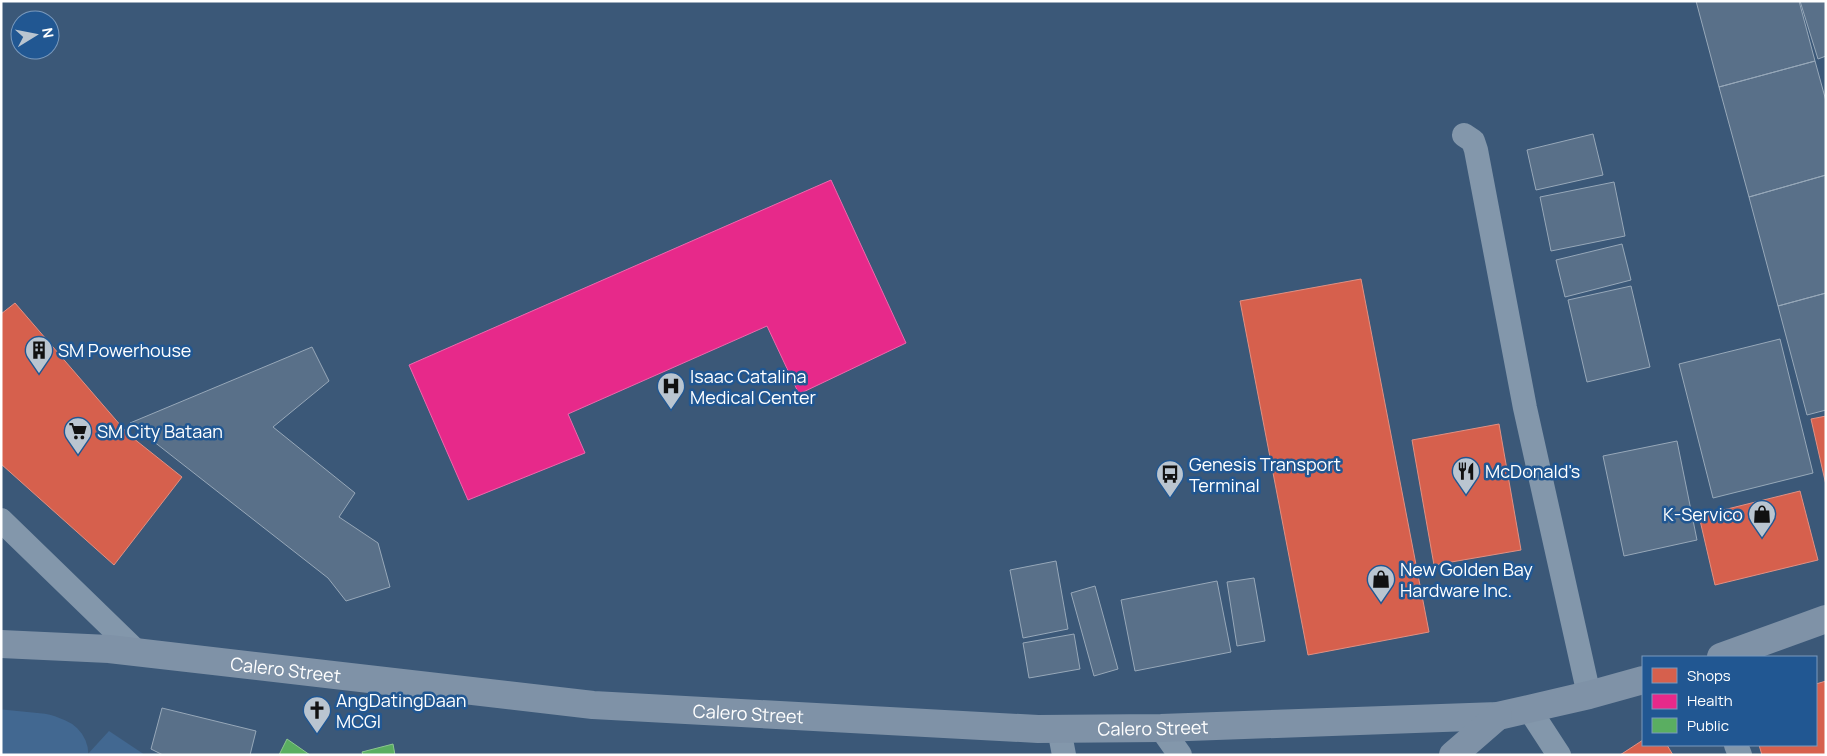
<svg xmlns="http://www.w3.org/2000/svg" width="1827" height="756" font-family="Manrope,sans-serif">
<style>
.water{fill:#426891}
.shops{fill:#d6604d;stroke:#e29082}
.health{fill:#e7298a;stroke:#ee69ad}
.public{fill:#5aae61;stroke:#8cc690}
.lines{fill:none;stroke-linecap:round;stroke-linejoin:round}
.river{stroke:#426891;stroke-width:75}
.building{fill:#597089;stroke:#97a8b9}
.lane{stroke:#8397ab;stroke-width:24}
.secondary{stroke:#7f92a7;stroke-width:28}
.labels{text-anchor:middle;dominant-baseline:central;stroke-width:5;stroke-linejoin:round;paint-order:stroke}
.poi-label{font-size:18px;fill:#fff;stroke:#215792;text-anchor:start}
.street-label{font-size:18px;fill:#fff;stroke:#215792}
</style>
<rect width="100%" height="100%" fill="#3b5878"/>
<path class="water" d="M109,731L145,755H87Z"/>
<path class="shops" d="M1361,279L1429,632L1308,655L1240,301Z
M15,303L128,434L182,477L114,565L1,464V314Z
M1826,416V485L1811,419Z
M1499,424L1521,550L1434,565L1412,440Z
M1800,491L1818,560L1715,585L1699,516Z
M1826,681V755H1762L1759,745H1816V684Z
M1643,740V745H1667L1673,755H1620Z"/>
<path class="health" d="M831,180L906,343L799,394L767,326L568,414L585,453L468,500L409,365Z"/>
<path class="public" d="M287,739L310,755H279Z
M393,744L395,755H363L362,752Z"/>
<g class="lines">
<path class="river" d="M1,747L41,751L51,755"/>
</g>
<path class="building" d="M1696,1H1799L1815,61L1719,87Z
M1800,1H1826V56L1818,59Z
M1815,61L1826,101V175L1749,197L1719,87Z
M1593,134L1603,175L1536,190L1527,150Z
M1826,175V293L1778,306L1749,197Z
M1614,182L1625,236L1551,251L1540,197Z
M1622,244L1631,280L1565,297L1556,260Z
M1631,286L1650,367L1587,382L1568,300Z
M1826,293V410L1807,415L1778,306Z
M1780,339L1813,473L1713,498L1679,364Z
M312,347L329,381L273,427L355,493L339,517L378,543L390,587L346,601L328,578L130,423Z
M1677,441L1697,540L1624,556L1603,456Z
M1056,561L1068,629L1023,638L1010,570Z
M1254,578L1265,641L1237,646L1227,582Z
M1217,581L1231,652L1135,671L1121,600Z
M1095,586L1118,669L1094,676L1071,593Z
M1074,634L1080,669L1029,678L1023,643Z
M162,708L256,731L250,755H163L151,749Z"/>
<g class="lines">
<path class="lane" d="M1464,135L1473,141L1476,150L1525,408L1589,695
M1,520L137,652
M1529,709L1559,755
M1161,728L1180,755
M1059,729L1064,755
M1736,745L1740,755"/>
<g class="secondary">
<path id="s1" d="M1,644L109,649L593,705L1038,729L1161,728L1498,716L1589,695L1643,680"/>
<path d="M1721,657L1826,619"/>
<path d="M1453,755L1498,716"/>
</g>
</g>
<defs>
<g id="building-pin" transform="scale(1.4375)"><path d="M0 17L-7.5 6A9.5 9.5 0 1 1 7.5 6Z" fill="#bac5d0" stroke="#215792"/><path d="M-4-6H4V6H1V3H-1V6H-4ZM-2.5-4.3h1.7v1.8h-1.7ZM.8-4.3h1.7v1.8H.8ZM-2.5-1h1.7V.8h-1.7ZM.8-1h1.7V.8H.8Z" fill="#111"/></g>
<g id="hospital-pin" transform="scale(1.4375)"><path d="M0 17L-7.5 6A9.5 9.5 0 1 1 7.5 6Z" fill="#bac5d0" stroke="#215792"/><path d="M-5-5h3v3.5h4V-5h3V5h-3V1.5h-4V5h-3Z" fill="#111"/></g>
<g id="supermarket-pin" transform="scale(1.4375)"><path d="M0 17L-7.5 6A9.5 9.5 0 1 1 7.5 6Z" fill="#bac5d0" stroke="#215792"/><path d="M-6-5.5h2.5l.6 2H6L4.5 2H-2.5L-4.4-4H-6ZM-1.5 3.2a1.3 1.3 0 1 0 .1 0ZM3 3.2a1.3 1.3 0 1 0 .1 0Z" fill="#111"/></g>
<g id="restaurant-pin" transform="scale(1.4375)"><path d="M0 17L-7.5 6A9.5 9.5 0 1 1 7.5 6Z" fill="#bac5d0" stroke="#215792"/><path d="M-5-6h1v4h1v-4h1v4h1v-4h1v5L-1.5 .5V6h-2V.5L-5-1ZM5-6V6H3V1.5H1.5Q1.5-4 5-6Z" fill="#111"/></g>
<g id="bus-pin" transform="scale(1.4375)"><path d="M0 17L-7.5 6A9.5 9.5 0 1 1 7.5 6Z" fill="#bac5d0" stroke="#215792"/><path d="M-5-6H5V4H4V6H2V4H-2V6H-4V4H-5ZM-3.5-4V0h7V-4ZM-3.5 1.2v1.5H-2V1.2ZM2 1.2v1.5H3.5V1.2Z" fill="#111"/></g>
<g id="shop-pin" transform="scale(1.4375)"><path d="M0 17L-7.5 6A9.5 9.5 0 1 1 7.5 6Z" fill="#bac5d0" stroke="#215792"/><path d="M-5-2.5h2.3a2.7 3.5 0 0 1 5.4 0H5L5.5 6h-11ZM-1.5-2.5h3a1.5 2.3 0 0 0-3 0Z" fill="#111"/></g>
<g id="church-pin" transform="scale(1.4375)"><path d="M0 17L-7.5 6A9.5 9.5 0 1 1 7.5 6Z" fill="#bac5d0" stroke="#215792"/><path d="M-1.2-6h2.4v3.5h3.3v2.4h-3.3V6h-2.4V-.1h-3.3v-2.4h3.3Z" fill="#111"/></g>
</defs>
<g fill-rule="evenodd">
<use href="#building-pin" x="39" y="350"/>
<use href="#hospital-pin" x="671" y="386"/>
<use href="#supermarket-pin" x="78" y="431"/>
<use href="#restaurant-pin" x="1466" y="471"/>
<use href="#bus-pin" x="1170" y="474"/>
<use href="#shop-pin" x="1762" y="514"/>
<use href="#shop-pin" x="1381" y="579"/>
<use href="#church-pin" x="317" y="710"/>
</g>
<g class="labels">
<g class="poi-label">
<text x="58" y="350">SM Powerhouse</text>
<text x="690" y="376">Isaac Catalina<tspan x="690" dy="21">Medical Center</tspan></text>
<text x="97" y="431">SM City Bataan</text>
<text x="1189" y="464">Genesis Transport<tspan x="1189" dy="21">Terminal</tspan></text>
<text x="1485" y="471">McDonald's</text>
<text x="1743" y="514" text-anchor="end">K-Servico</text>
<text x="1400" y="569">New Golden Bay<tspan x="1400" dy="21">Hardware Inc.</tspan></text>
<text x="336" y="700">AngDatingDaan<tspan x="336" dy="21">MCGI</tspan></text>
</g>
<g class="street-label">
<text stroke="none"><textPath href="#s1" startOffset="286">Calero Street</textPath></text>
<text stroke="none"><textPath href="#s1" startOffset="751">Calero Street</textPath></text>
<text stroke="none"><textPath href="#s1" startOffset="1156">Calero Street</textPath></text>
</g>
</g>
<rect width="1827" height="756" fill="none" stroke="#ffffff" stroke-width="5"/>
<rect x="1642" y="656" width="175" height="90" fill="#215792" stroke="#7a9abe"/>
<rect x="1652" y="668" width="25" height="15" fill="#d6604d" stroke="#7a9abe"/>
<text x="1687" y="681" font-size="15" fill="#ffffff">Shops</text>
<rect x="1652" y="694" width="25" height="15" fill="#e7298a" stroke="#7a9abe"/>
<text x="1687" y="706" font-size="15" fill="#ffffff">Health</text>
<rect x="1652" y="718" width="25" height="15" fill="#5aae61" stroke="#7a9abe"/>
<text x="1687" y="731" font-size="15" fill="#ffffff">Public</text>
<g transform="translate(35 35) rotate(80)"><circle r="24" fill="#215792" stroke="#7a9abe"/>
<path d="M0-4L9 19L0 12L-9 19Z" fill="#bac5d0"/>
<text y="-8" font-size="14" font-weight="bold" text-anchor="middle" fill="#ffffff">N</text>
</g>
</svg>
